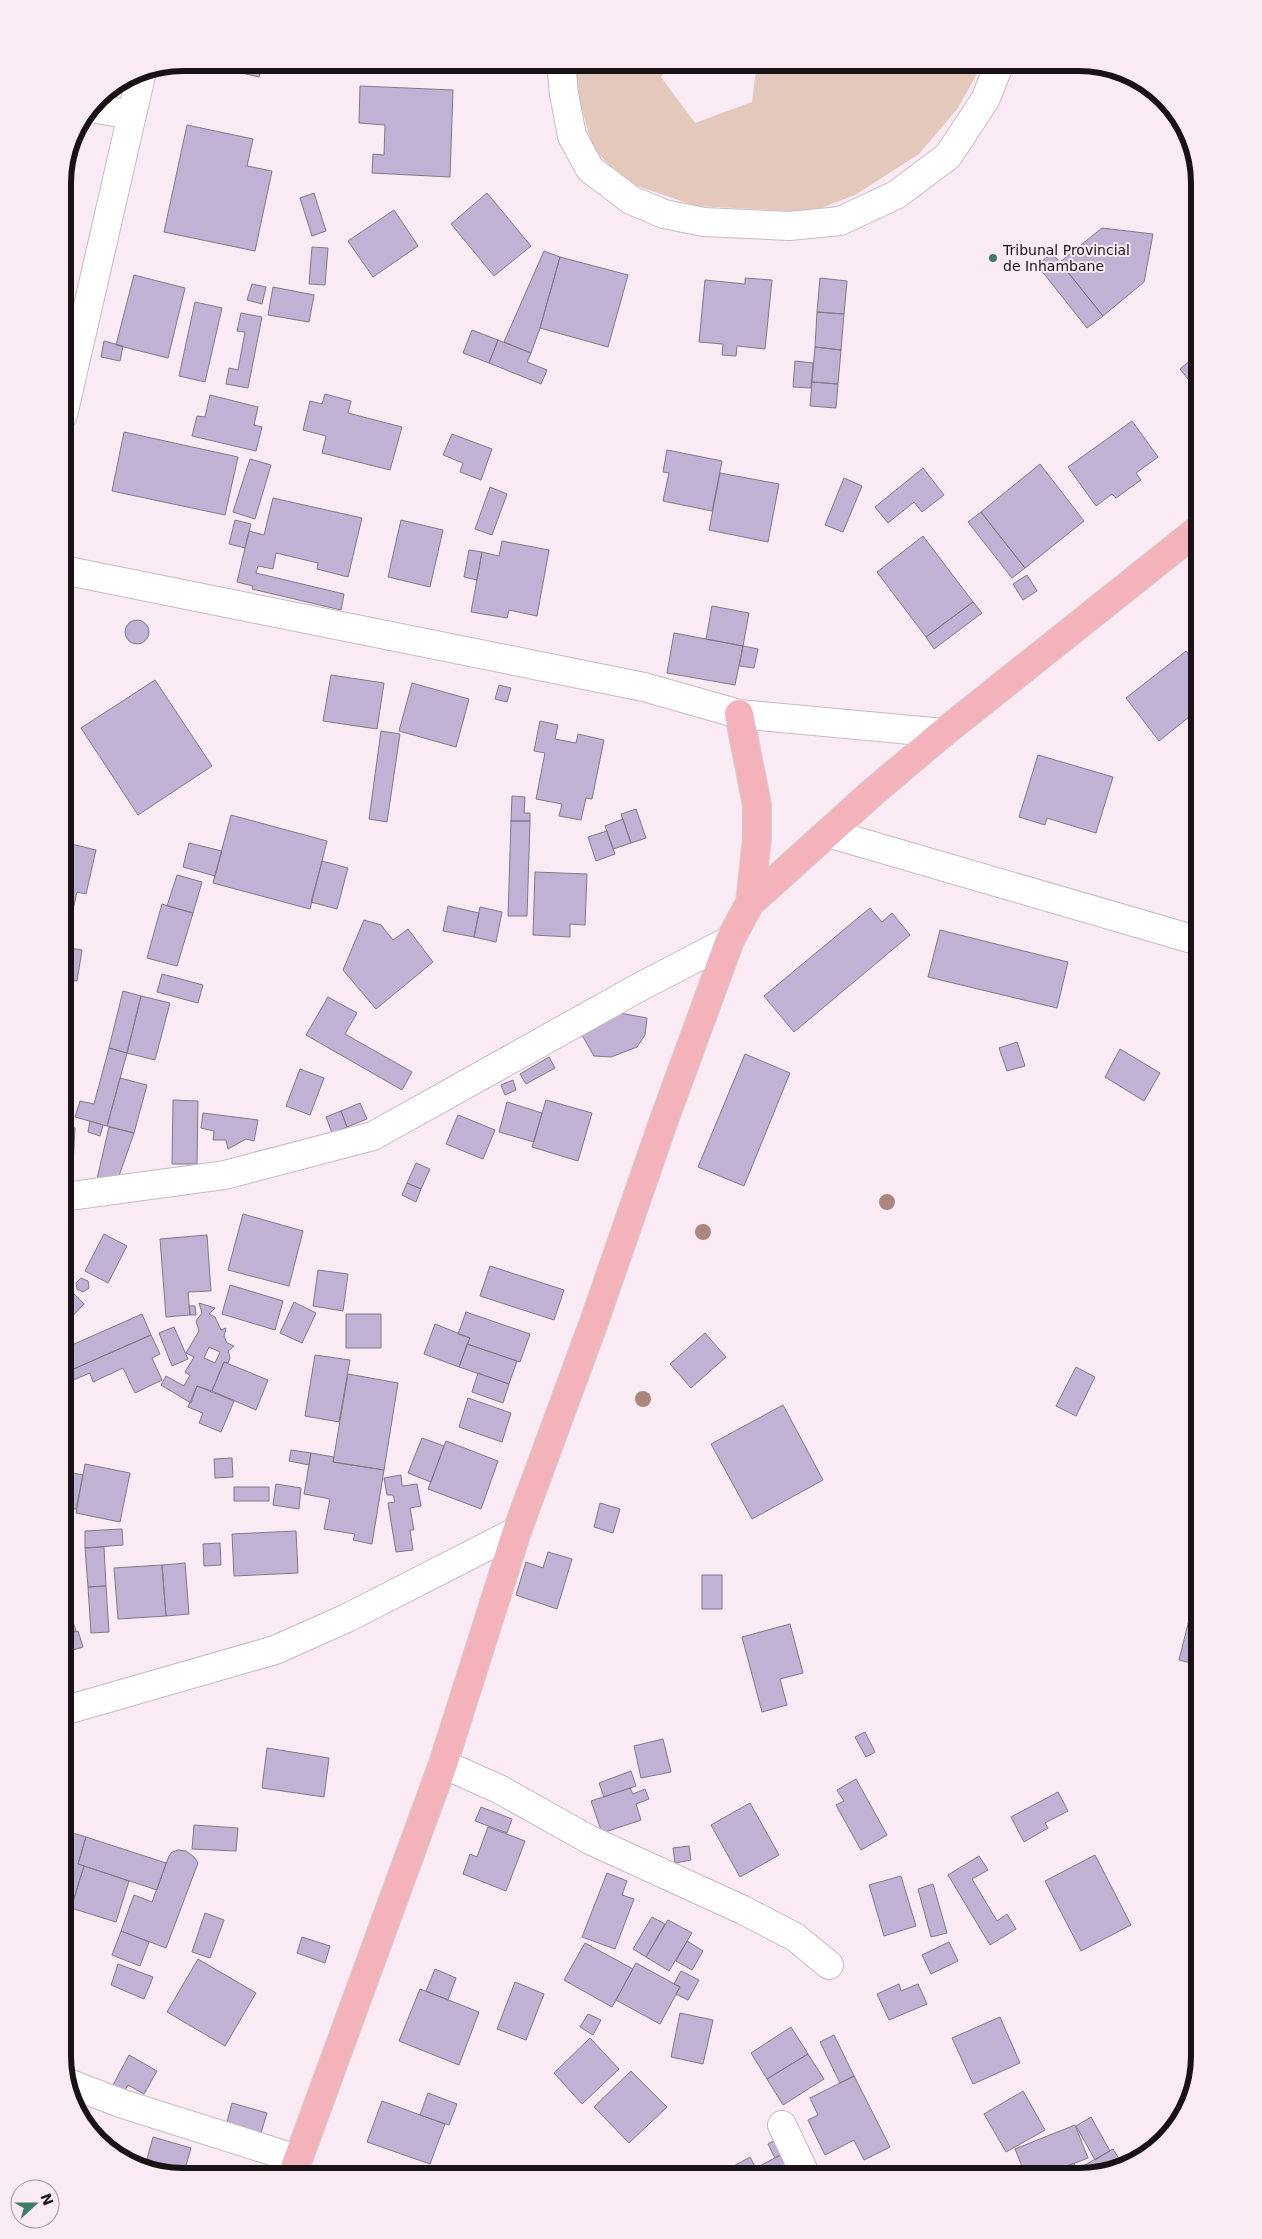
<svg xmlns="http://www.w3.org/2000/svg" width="1262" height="2239" font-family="'DejaVu Sans',sans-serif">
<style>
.green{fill:#e3c8bb}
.building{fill:#c1b2d5;stroke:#7f7a87;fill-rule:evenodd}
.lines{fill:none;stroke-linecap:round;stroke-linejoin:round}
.minor-casing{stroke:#c8b9c3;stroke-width:30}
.major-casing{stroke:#d1d0d0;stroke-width:30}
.minor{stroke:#fff;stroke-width:28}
.major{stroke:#f4b2bb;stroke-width:28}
.tree{fill:#aa867d}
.poi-dot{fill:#3f7c68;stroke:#faeaf4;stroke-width:2}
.labels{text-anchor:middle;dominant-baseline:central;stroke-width:4;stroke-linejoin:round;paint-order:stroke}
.poi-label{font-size:14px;fill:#181216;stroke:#faeaf4;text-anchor:start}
.rim{fill:none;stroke:#181216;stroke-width:6}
</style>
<rect width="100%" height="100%" fill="#faeaf4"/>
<path class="green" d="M577,63H670L661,77L695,123L752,102L757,63H983L958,108L919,154L855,195L811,212L696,206L629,183L593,149L577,91Z"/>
<path class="building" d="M199,63H263L259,77Z
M300,63H328L325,67Z
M360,86L453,90L450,177L372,173L373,154L384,155L385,125L359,123Z
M187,125L253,139L247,166L272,171L255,251L164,232Z
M1192,147L1195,162L1186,156Z
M314,193L326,231L312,236L300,198Z
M487,193L531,246L494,276L451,224Z
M394,210L418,246L373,277L348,241Z
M1102,228L1153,234L1144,282L1103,316L1060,262Z
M312,247L328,248L325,285L309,284Z
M544,251L560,257L540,328L531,353L504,342Z
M1052,253L1103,316L1087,328L1037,265Z
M560,257L628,275L608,347L540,328Z
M134,275L185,288L168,358L116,345Z
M745,278L772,280L765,349L737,346L736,356L722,355L723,344L699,342L705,280L745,284Z
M820,278L847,281L844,314L817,312Z
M252,284L266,287L262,304L247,300Z
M273,287L314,295L309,322L268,315Z
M195,302L222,308L205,382L179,376Z
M817,312L844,314L841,350L815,347Z
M241,313L262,317L248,388L226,384L229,368L238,370L245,332L237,331Z
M472,330L498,340L489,363L463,353Z
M498,340L531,353L527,362L547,370L541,384L489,363Z
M104,341L123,346L120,361L101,357Z
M815,347L841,350L838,384L812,382Z
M1199,353V393L1180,369Z
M795,361L813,363L811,388L793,387Z
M812,382L838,384L836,408L810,406Z
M325,394L351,401L348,413L402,427L390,470L322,453L326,436L303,430L310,401L322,404Z
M210,395L258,407L254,425L262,427L256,451L192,436L197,416L205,417Z
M1132,421L1158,457L1136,473L1141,480L1116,498L1112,494L1096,506L1068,467Z
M124,432L238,457L225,515L112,491Z
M452,434L492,449L481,480L460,472L463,463L443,455Z
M667,450L722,461L712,511L663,501L669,473L663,472Z
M250,459L271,465L255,519L233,512Z
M1040,464L1084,521L1025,568L981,512Z
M923,468L944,495L922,512L914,502L888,523L875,507Z
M720,473L779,484L768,542L709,530Z
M844,478L862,486L843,532L825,525Z
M490,487L507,494L492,535L475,529Z
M273,498L362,518L348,577L317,569L318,563L276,553L273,569L258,566L256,573L344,594L341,610L252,589L253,586L237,582L249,531L264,535Z
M981,512L1025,568L1012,578L968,522Z
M235,520L251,524L245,548L229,544Z
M401,520L443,530L430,587L388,577Z
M923,536L973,602L926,637L877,572Z
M502,541L549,550L537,616L509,610L507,618L471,612L482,552L499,556Z
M469,550L482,552L477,580L464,577Z
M1027,575L1037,591L1023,600L1013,584Z
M973,602L982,613L934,649L926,637Z
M712,606L749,613L743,646L706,639Z
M125 632a12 12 0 1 1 24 0a12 12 0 1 1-24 0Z
M674,633L743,646L735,685L667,673Z
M743,646L758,649L754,668L739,666Z
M1186,651L1199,668V709L1159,741L1126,698Z
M331,675L384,683L377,729L323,721Z
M155,680L212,766L138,815L81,728Z
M412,683L469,699L456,747L399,731Z
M499,685L511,688L507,702L495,699Z
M540,721L558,725L555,739L576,743L578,734L604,740L592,799L586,798L581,820L559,816L562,804L536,799L545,753L534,751Z
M381,731L400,734L387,822L369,819Z
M1038,755L1113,777L1096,833L1047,818L1045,825L1019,817Z
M512,796L525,797L524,813H530V821H511Z
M636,809L646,838L631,843L621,814Z
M231,815L327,841L310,909L213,883Z
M623,819L631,843L613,849L605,826Z
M511,821H530L527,916H508Z
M607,831L615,854L596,861L588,837Z
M63,842L96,850L86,894L77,892L72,914L63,912Z
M189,843L222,851L215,876L183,867Z
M322,861L348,868L337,909L311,902Z
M535,872L587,874L585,925L570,924V937L533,935Z
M177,875L202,882L193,913L167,906Z
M162,904L193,913L177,966L147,958Z
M448,906L479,913L474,937L443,931Z
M480,907L502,912L496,942L474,937Z
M870,908L882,922L892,913L910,935L794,1032L764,996Z
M364,920L381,925L393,940L408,929L433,962L376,1009L343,970Z
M940,930L1068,962L1057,1008L928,977Z
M63,947L82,950L77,981L64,979L68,990L63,1002Z
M162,974L203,985L198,1003L157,992Z
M123,991L141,996L127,1053L109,1048Z
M141,996L170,1003L155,1060L127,1053Z
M328,997L357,1013L345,1034L412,1072L402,1090L306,1035Z
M614,1012L647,1018L645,1035L637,1047L611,1057L594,1056L582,1035Z
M1017,1042L1025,1066L1007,1071L999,1048Z
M109,1048L127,1053L107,1126L75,1117L80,1101L94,1104Z
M1120,1049L1160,1073L1144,1101L1105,1077Z
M745,1054L790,1073L744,1186L698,1167Z
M549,1057L555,1068L526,1084L520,1074Z
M300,1069L324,1078L310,1115L286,1106Z
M120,1078L147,1085L134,1133L107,1126Z
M513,1080L516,1090L505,1095L501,1085Z
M173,1100L198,1101L197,1164H172Z
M546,1100L592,1113L578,1161L532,1147Z
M507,1102L542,1113L534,1142L499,1132Z
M360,1103L367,1119L347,1127L341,1111Z
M341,1111L347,1127L332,1133L326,1117Z
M203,1113L258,1120L254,1141L246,1139L228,1149L226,1140H213L214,1131L201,1128Z
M458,1115L495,1130L483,1159L446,1144Z
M90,1121L103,1125L100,1136L88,1132Z
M63,1126L75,1128L72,1182L63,1181Z
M109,1127L134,1133L119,1176L97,1179Z
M416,1163L430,1169L421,1189L407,1183Z
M407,1183L421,1189L416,1202L402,1195Z
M243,1214L303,1231L289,1286L228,1270Z
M104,1234L127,1246L108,1283L85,1271Z
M207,1235L211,1291L188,1292L190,1315L166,1317L160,1239Z
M490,1266L564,1290L554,1320L480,1296Z
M318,1270L348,1274L343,1311L313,1306Z
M81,1278L88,1281L89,1288L83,1292L77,1289L76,1283Z
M230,1285L283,1301L275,1330L222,1314Z
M69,1289L84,1304L63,1326V1296Z
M294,1302L316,1313L302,1343L280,1333Z
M199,1303L215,1308L209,1314L215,1317L221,1330L226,1328L224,1336L227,1343L234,1346L228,1351L230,1358L228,1363L224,1362L212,1391L197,1386L191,1403L161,1385L166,1376L184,1386L190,1375L185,1372L194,1357L186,1353L199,1331L196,1321L202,1313ZM209,1347L220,1352L215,1363L204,1358Z
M189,1306H195L196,1315H190Z
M466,1312L530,1334L520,1362L467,1344L470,1338L458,1334Z
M142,1314L151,1335L69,1371L63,1357V1349Z
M346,1314H381V1348H346Z
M435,1324L470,1338L459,1367L424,1354Z
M174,1327L188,1359L172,1366L159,1333Z
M705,1333L726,1357L691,1388L670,1364Z
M151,1335L160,1354L152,1358L162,1380L135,1393L123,1368L93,1382L90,1373L73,1380L69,1371Z
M467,1344L517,1361L509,1384L459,1367Z
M315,1355L350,1360L339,1422L305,1416Z
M224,1362L268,1380L256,1410L212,1391Z
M1076,1367L1095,1377L1076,1416L1056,1406Z
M478,1373L509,1384L503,1403L472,1392Z
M348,1374L398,1383L384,1470L333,1462Z
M197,1386L234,1401L221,1432L199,1423L203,1413L188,1407Z
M468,1398L511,1413L502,1442L459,1427Z
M783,1405L823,1480L752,1519L711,1444Z
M422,1438L444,1446L431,1482L408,1473Z
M446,1441L498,1461L481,1509L428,1489Z
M291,1450L311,1453L309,1465L289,1461Z
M311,1453L334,1457L333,1462L384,1470L372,1544L353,1540L355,1534L324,1529L330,1499L304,1494Z
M232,1458L233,1477L215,1478L214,1459Z
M85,1464L130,1473L120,1522L76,1513Z
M63,1471L83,1475L76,1509L63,1507Z
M401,1475L402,1486L417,1484L421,1506L410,1508L414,1530H410L413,1550L396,1552L388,1503L395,1502L393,1495H387L384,1478Z
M276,1484L301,1488L299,1509L273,1505Z
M234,1487H269V1501H234Z
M600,1503L620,1509L613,1533L594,1527Z
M63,1518L69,1519L65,1536L63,1535Z
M122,1529L123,1545L85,1548V1531Z
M296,1531L298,1573L234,1576L232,1534Z
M220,1543L221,1565L204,1566L203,1544Z
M104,1547L106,1586L88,1587L85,1548Z
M548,1552L572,1559L557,1609L516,1595L526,1562L543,1568Z
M185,1563L189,1614L166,1616L162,1565Z
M162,1565L166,1616L118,1619L114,1568Z
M63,1571H64L66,1590H63Z
M702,1575H722V1609H702Z
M106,1586L109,1632L91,1633L88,1587Z
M1191,1612L1199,1614V1665L1179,1660Z
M73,1622L76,1631L63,1635V1626Z
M790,1624L803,1673L780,1679L787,1705L762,1712L742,1637Z
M78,1631L83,1647L63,1653V1635Z
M865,1732L875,1752L866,1757L855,1737Z
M663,1739L671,1772L641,1778L634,1746Z
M267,1748L329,1758L324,1797L262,1788Z
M631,1771L636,1786L604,1797L599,1783Z
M856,1779L887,1835L861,1850L836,1805L844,1801L837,1790Z
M63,1785L67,1826L63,1827Z
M630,1788L633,1794L645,1789L649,1799L636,1804L641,1820L602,1833L591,1801Z
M1058,1792L1068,1811L1045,1823L1048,1828L1024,1842L1011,1817Z
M750,1803L779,1855L740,1877L711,1825Z
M481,1807L512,1819L507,1833L475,1821Z
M194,1825L238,1828L236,1851L192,1849Z
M488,1827L525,1841L506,1891L463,1874L470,1854L477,1857Z
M63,1830L86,1837L78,1864L84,1866L66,1925L63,1924Z
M86,1837L166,1863L157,1890L78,1864Z
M689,1846L691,1860L675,1863L673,1848Z
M178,1850L186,1851L194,1857L198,1863L166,1948L121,1931L134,1895L152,1902L169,1856L172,1852Z
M1095,1855L1131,1925L1081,1951L1045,1881Z
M979,1856L988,1870L972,1879L997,1921L1007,1914L1016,1929L990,1945L948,1875Z
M84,1866L129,1881L116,1922L71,1908Z
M607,1873L627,1881L622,1895L634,1899L615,1949L582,1937Z
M901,1876L916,1926L884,1936L869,1885Z
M933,1884L947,1933L931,1937L918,1889Z
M205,1913L224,1920L210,1958L192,1952Z
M652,1917L665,1924L646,1957L633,1949Z
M668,1920L692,1933L669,1971L646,1957Z
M121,1931L149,1942L140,1966L112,1955Z
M302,1937L330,1946L325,1963L297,1953Z
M687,1941L703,1951L692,1970L676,1961Z
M949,1942L958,1961L931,1974L922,1955Z
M585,1943L633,1969L612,2007L564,1980Z
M198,1959L256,1993L225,2046L167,2012Z
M636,1963L680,1987L660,2024L616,2000Z
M118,1964L153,1977L144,1999L111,1985Z
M435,1969L456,1978L448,2000L426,1991Z
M681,1971L699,1980L688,2000L676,1994L680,1987L674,1984Z
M515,1982L544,1994L526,2040L497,2029Z
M899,1984L901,1991L918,1984L927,2004L889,2020L877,1994Z
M420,1989L479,2012L459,2065L399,2041Z
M680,2013L713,2020L703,2064L671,2057Z
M588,2014L601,2020L593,2035L580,2027Z
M1000,2017L1020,2063L973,2084L952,2038Z
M791,2027L808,2054L767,2079L751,2053Z
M834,2035L854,2076L840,2083L820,2042Z
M590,2038L619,2069L582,2104L554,2073Z
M808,2054L824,2079L783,2105L767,2079Z
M129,2055L157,2071L144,2094L128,2085L124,2092L113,2085Z
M631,2071L667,2107L629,2143L594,2107Z
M854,2076L890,2147L864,2160L854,2140L825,2155L808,2120L818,2115L810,2098Z
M1023,2091L1045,2130L1006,2152L984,2114Z
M428,2093L457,2104L449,2125L420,2115Z
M382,2101L445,2124L430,2164L367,2142Z
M232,2103L267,2113L260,2136L226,2126Z
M1091,2117L1110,2151L1095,2160L1076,2126Z
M1075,2125L1088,2158L1041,2176H1026L1015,2149Z
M153,2137L191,2148L183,2176H176L145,2166Z
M779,2138L787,2152L775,2158L768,2144Z
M1113,2149L1124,2167L1082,2176L1078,2169Z
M782,2154L791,2170L779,2176H760L756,2168Z
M750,2157L760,2176H740L734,2166Z
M1074,2163L1080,2176H1064L1061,2168Z
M734,2166L740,2176H715Z"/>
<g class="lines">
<g class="minor-casing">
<path id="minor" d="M561,63L564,94L572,136L590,169L631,200L664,214L704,222L789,226L840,221L896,195L948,156L985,100L1000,63
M91,108L132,115
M63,415L142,71
M63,570L644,687L739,714L943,733
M828,833L1199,941
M63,1197L225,1175L373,1136L638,988L730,940
M63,1711L275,1650L347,1618L517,1531
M443,1764L499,1789L590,1840L743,1910L795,1937L829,1965
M68,2083L123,2104L297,2159
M782,2125L806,2176"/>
</g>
<g class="major-casing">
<path id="major" d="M739,714L757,805V838L750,903
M292,2176L443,1764L517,1531L594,1322L664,1120L730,940L750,903L872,793L943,733L1199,529"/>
</g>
<use href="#minor" class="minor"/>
<use href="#major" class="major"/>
</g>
<g class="tree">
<circle cx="887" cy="1202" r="8"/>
<circle cx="703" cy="1232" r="8"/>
<circle cx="643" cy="1399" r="8"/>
</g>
<circle class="poi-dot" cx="993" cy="258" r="5"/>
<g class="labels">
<g class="poi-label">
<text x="1003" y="250">Tribunal Provincial<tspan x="1003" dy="16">de Inhambane</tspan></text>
</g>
</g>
<path d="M0 0H1262V2239H0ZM183 71H1079A112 112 0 0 1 1191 183V2056A112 112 0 0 1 1079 2168H183A112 112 0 0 1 71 2056V183A112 112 0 0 1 183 71Z" fill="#faeaf4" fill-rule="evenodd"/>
<path class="rim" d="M183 71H1079A112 112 0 0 1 1191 183V2056A112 112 0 0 1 1079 2168H183A112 112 0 0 1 71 2056V183A112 112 0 0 1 183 71Z"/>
<g transform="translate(35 2204) rotate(69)"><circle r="24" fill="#faeaf4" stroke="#a0949b"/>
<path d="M0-4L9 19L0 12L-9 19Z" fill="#3f7c68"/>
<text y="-8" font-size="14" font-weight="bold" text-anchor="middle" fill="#181216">N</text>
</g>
</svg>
